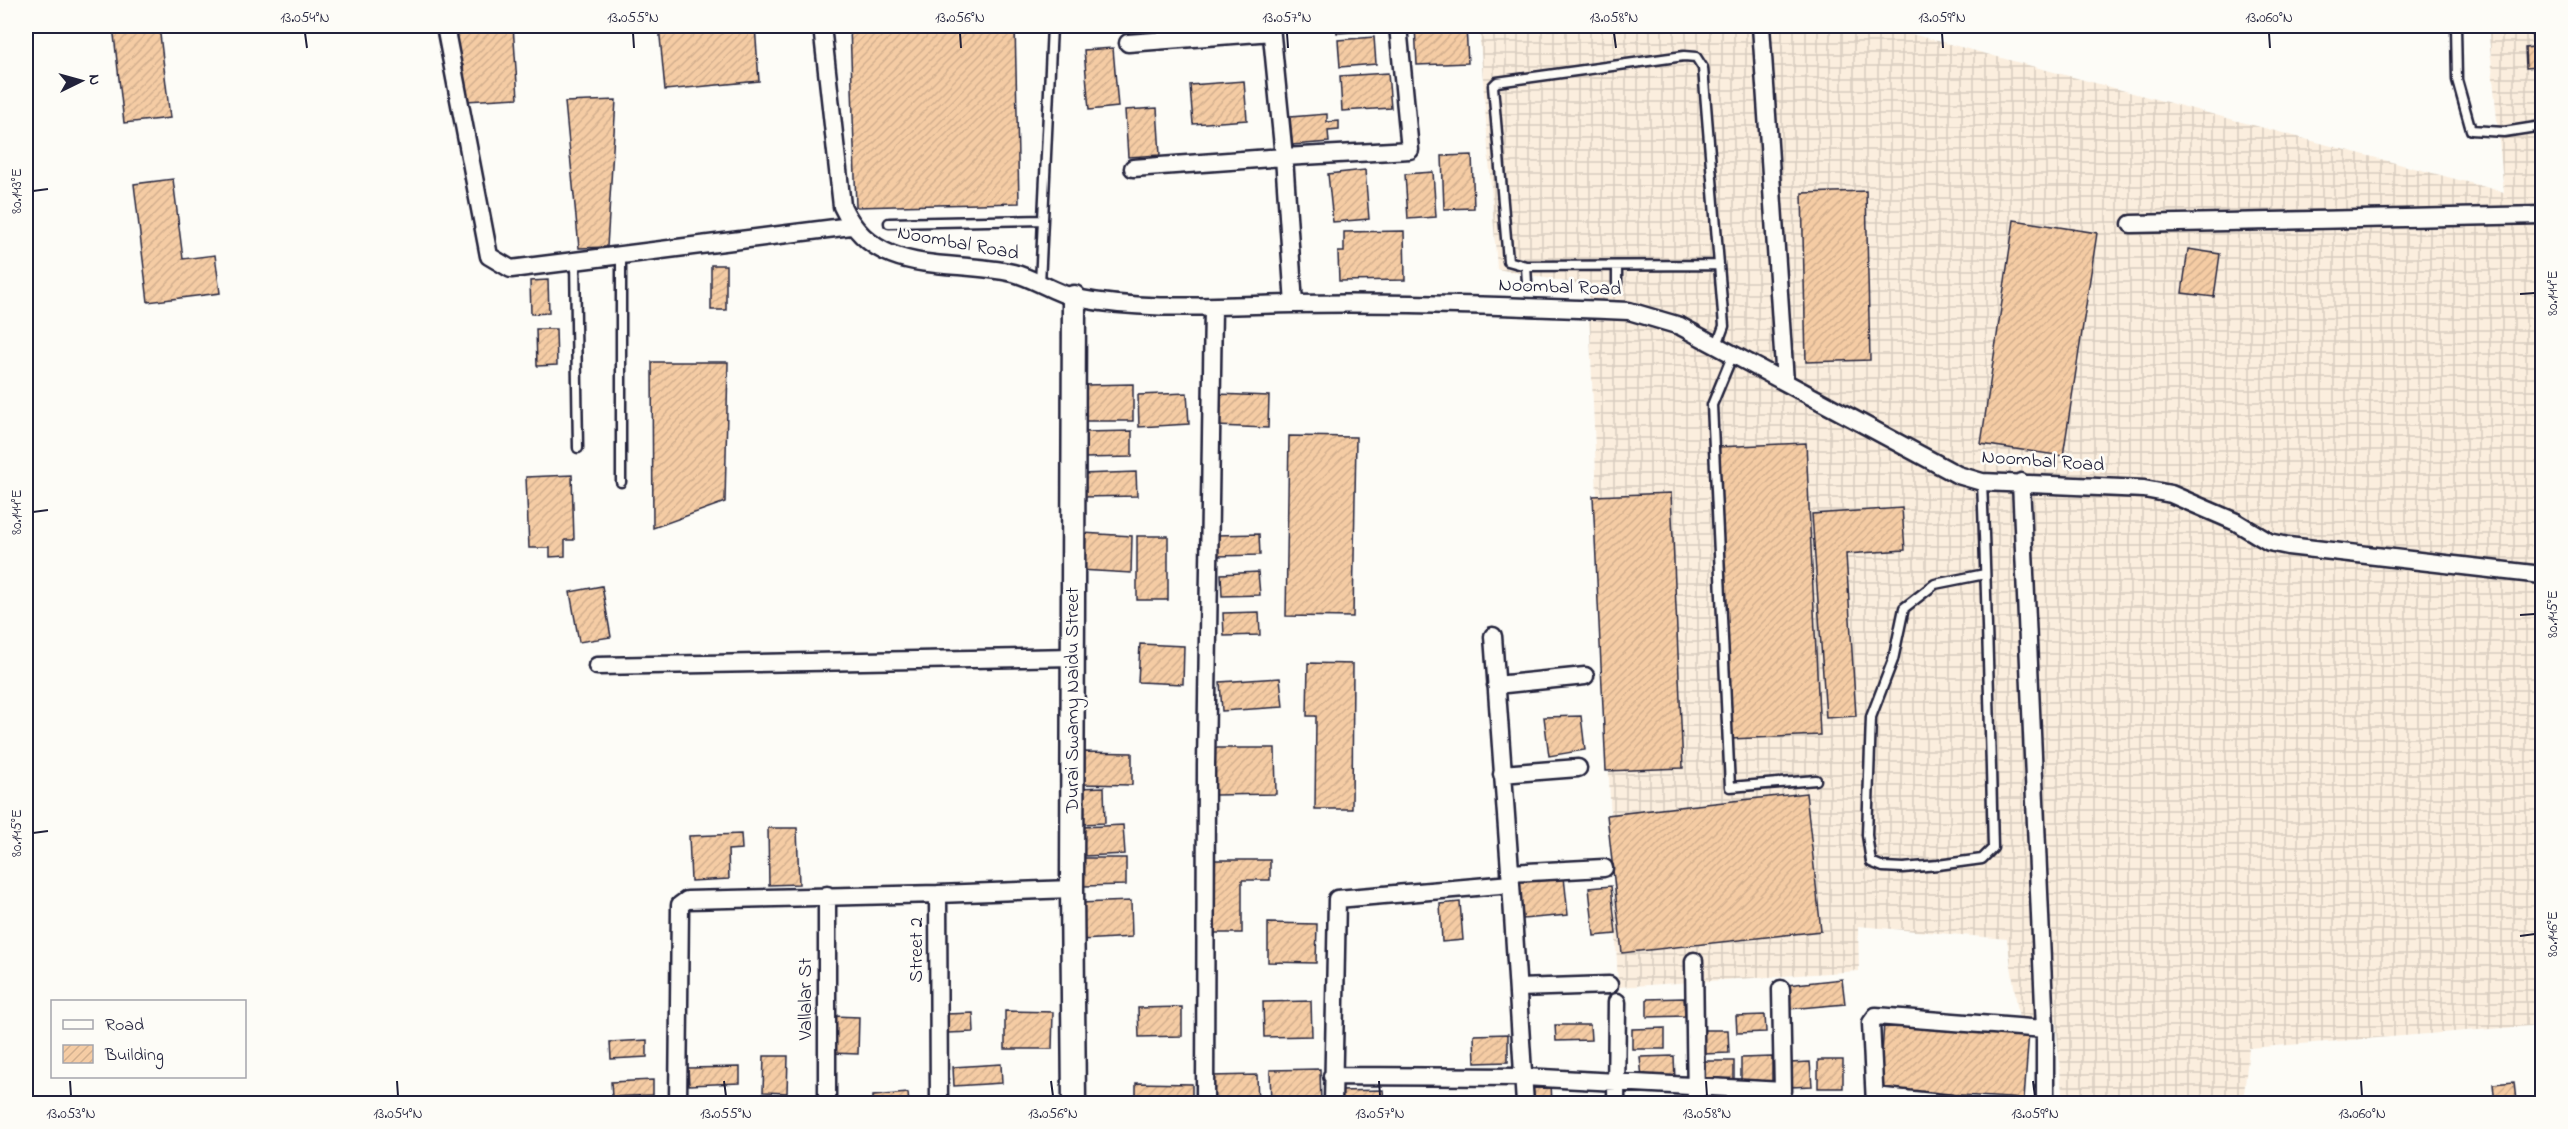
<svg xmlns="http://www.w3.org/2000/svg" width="2568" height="1129" font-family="'Indie Flower',sans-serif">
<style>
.industrial{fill:url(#industrial-grid)}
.building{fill:url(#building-hatch);stroke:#22223b;stroke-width:1.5}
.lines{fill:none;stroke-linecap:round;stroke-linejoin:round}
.lane-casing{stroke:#22223b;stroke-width:13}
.street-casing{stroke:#22223b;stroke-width:21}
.secondary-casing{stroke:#22223b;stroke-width:27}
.lane{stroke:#fdfcf7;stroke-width:8}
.street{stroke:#fdfcf7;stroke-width:16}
.secondary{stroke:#fdfcf7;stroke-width:22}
.ticks{fill:none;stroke:#22223b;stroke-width:2}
.labels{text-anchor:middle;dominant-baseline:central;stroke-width:5;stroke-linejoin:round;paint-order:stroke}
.street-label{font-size:20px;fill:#22223b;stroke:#fdfcf7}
.neatline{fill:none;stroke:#22223b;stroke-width:2}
.ticks-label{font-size:15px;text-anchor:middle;fill:#22223b}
</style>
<defs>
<pattern id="industrial-grid" width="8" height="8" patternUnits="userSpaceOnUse" patternTransform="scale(1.5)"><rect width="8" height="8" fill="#fbeede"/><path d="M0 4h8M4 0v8" fill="none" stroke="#d7ccbf"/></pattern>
<pattern id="building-hatch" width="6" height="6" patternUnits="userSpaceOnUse" patternTransform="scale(1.5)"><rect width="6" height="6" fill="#f5cca4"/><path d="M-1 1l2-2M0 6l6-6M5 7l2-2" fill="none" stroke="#d2af8e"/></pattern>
</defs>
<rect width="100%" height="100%" fill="#fdfcf7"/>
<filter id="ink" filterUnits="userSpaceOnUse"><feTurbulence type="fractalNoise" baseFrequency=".0167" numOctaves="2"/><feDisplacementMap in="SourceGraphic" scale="12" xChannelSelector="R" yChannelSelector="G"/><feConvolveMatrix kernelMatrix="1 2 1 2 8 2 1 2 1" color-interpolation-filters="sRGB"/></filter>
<g filter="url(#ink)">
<path class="industrial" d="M1479,26H1892L1893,29L2504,192L2488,26H2542V1025L2249,1048L2243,1103L2180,1104L2062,1093L2056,1021L2019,1019L2007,939L1858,926L1859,971L1618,987L1588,286L1497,269Z"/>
<path class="building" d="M113,26H159L170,118L124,123Z
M455,26H513L518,98L466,101L463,65L457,66Z
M659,26H755L759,81L665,90Z
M850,26H1015L1019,203L856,207Z
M1087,26H1165L1087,30Z
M1336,26H1370V31L1337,33Z
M1415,26H1466L1468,63L1417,65Z
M2531,26H2542L2541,123L2536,67L2526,68L2525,48L2533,47Z
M1374,37L1376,64L1340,67L1338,40Z
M1113,48L1118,107L1089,110L1084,50Z
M1388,73L1391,108L1342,111L1340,76Z
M1244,81L1247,120L1193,124L1190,85Z
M616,100L607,247L579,248L565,102Z
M1157,108L1160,155L1128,157L1125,110Z
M1327,114V122L1339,121V130L1328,131L1329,142L1292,145L1290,117Z
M1472,155L1474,208L1444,209L1442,156Z
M1365,170L1369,219L1333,222L1328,174Z
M1433,172L1436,217L1408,219L1405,174Z
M173,179L183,259L215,255L220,293L148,302L134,184Z
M1866,191L1870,360L1806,362L1802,193Z
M2014,220L2097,233L2063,456L1981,444Z
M1404,231L1405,280L1339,281L1338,252H1344V232Z
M2188,249L2220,254L2214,297L2182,293Z
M711,265H726V310H711Z
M548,280L549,313L531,314L530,281Z
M536,329H556L557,365L537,366Z
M652,362H728L725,502L653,528Z
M1133,384V421H1084V385Z
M1187,393L1189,424L1139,427L1138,395Z
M1217,394L1269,396L1268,428L1216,426Z
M1132,431V457L1084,458V432Z
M1289,436L1356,437L1353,617L1286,616Z
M1806,443L1820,735L1731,739L1717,447Z
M1136,472L1137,496L1082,497V474Z
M572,475L574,540H565V556L550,557V548H529L526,477Z
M1671,493L1683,768L1606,771L1593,496Z
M1902,508L1905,550L1846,554L1856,716L1826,718L1812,514Z
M1082,533L1132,536L1131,573L1080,570Z
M1259,534L1260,555L1216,556V535Z
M1137,536H1168V600H1137Z
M1258,572L1260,595L1222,596L1221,574Z
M602,586L611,637L579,642L570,592Z
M1259,612L1260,635L1224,636L1223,613Z
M1140,644L1184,646L1183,684L1138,682Z
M1308,663L1353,664L1352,809H1315L1316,716H1307Z
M1280,678L1283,707L1222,711L1220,682Z
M1581,716L1585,750L1549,756L1544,717Z
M1214,748H1275L1276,794L1215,795Z
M1082,752L1132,753V785L1081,784Z
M1104,787L1105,823L1081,824L1080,788Z
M1806,793L1821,931L1622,953L1607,815Z
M1123,825L1125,854L1084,856L1083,827Z
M768,828H797L799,884L769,885Z
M741,834L742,849L728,850L729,879L691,881L689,836Z
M1083,858H1126V885L1083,886Z
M1211,860H1270V880H1242V933H1211Z
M1564,877L1568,915L1523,919L1519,881Z
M1611,886L1616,934L1594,936L1589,888Z
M1131,901L1132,937L1081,940L1079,903Z
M1460,902L1463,940L1442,942L1440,904Z
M1268,923L1317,924L1316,963L1268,962Z
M1842,979L1845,1004L1789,1009L1787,985Z
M1684,998L1685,1016L1647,1017V999Z
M1311,1001L1312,1036L1264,1037L1263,1002Z
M1182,1007V1036L1139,1037L1138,1008Z
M1005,1011L1053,1012L1052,1049H1005Z
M973,1013L974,1032L947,1033L946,1014Z
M1765,1015L1766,1032L1737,1033L1736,1016Z
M832,1016L859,1017L858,1054L831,1053Z
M1884,1022L2029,1031L2024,1099L1880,1090Z
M1555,1025H1590L1591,1040L1556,1041Z
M1665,1028V1049H1632V1029Z
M1702,1030H1728L1729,1053L1703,1054Z
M1508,1034V1062L1475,1063L1474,1035Z
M647,1040V1057L611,1059L610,1042Z
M764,1056H788L787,1093L763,1092Z
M1674,1056L1675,1081L1642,1078L1640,1057Z
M1772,1057V1083L1741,1084V1058Z
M1818,1060H1843V1088H1818Z
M1703,1061H1734V1083L1704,1084Z
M1810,1062L1812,1086L1791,1087L1790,1063Z
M1001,1064L1002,1083L954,1086L953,1067Z
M740,1067V1083L689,1085L688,1068Z
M1320,1069L1321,1104H1271L1270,1070Z
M1257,1075L1258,1104H1212L1211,1076Z
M653,1080V1095L612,1097L611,1082Z
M2514,1082L2516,1101L2495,1104L2493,1084Z
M1136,1083L1192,1084V1104H1136Z
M1533,1083H1551L1552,1104H1534Z
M1383,1090L1384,1104H1341L1340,1091Z
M908,1093L909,1104H873V1096Z
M651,1097V1104H618V1099Z"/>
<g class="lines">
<g class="lane-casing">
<path id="lane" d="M2456,26L2457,80L2471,130L2504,132L2542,126
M889,223L1043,220
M621,257V482
M575,261L578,448
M1526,266L1527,283
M1617,283V266
M1040,284L1052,26
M1717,345L1724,326L1703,68L1696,57L1684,56L1497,82L1493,86L1508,261L1526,266L1719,265
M1733,354L1712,405L1730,787L1816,780
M1982,482C1987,604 1990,726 1993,848L1982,859L1938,865L1903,868L1883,867L1871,862L1867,835L1871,717L1893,660L1904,608L1935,584L1985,574"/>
</g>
<g class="street-casing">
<path id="street" d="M445,26L489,256L511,269L851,226
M822,26L842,206C876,279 948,258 1013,273C1034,278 1054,293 1076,298C1147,312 1221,305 1293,304C1404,302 1517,306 1629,311L1680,326L1958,475L1982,482L2144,489L2171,494L2236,522L2269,542L2288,546L2542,575
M1761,26L1785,382
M1128,43L1272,32
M1133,168L1284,157L1271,26
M2131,224L2542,215
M1294,304L1284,157L1410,150L1398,26
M2021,482L2045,1029V1104
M1493,636L1511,884
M597,666L1074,657
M1496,685L1585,676
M1502,774L1578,768
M1510,873L1604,868
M1694,961L1696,1104
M1518,988L1609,985
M1332,1076L1524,1077L1783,1091L1781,989
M1875,1096L1951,1104
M678,1104L680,905L687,900L938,894
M827,1104V895
M939,1104L938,894L1072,889
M1205,1104L1206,765L1213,307
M1333,1104L1337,899L1511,884L1525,1104
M1616,1104L1617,1002
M1875,1104L1871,1023L1876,1016L2045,1029"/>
</g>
<g class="secondary-casing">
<path id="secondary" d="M1074,297L1072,889L1074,1104"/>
</g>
<use href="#lane" class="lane"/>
<use href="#street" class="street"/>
<use href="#secondary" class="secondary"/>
</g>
</g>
<path class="ticks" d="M305,33L307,48M633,33L634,48M960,33L961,48M1287,33L1288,48M1614,33L1616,48M1942,33L1943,48M2269,33L2270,48M33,191L48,189M2520,294L2535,293M33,512L48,510M2520,615L2535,614M33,833L48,831M2520,936L2535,934M70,1081L71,1096M397,1081L398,1096M724,1081L726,1096M1051,1081L1053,1096M1379,1081L1380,1096M1706,1081L1707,1096M2033,1081L2035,1096M2361,1081L2362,1096"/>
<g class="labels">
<g class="street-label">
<text transform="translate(958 244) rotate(10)">Noombal Road</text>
<text transform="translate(1560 288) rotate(2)">Noombal Road</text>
<text transform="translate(2043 462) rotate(4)">Noombal Road</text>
<text transform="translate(1073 700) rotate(-90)">Durai Swamy Naidu Street</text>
<text transform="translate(917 950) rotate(-90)">Street 2</text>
<text transform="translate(806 999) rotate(-90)">Vallalar St</text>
</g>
</g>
<rect width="2568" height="1129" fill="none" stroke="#fdfcf7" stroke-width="66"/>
<rect x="51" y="1000" width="195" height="78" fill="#fdfcf7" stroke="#a5a5ac" stroke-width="1.5"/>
<rect x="63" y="1020" width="30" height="9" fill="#fdfcf7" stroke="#a5a5ac" stroke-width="1.5"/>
<text x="105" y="1030" font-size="18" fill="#22223b">Road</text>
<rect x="63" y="1045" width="30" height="18" fill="url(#building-hatch)" stroke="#a5a5ac" stroke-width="1.5"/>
<text x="105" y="1060" font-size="18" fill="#22223b">Building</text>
<g transform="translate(81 81) rotate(85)" stroke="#fdfcf7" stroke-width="4.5" paint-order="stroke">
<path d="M0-4.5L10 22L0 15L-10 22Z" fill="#22223b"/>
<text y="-9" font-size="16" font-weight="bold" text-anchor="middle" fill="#22223b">N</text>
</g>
<rect x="33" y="33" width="2502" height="1063" class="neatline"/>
<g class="ticks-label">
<text x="305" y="22">13.054°N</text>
<text x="633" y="22">13.055°N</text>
<text x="960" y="22">13.056°N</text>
<text x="1287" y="22">13.057°N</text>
<text x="1614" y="22">13.058°N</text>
<text x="1942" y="22">13.059°N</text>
<text x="2269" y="22">13.060°N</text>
<text transform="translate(16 191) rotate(-90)" y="5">80.143°E</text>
<text transform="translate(2552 293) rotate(-90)" y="5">80.144°E</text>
<text transform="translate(16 512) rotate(-90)" y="5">80.144°E</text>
<text transform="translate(2552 614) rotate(-90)" y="5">80.145°E</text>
<text transform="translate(16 833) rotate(-90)" y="5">80.145°E</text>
<text transform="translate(2552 934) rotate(-90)" y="5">80.146°E</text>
<text x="71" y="1118">13.053°N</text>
<text x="398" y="1118">13.054°N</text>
<text x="726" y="1118">13.055°N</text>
<text x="1053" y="1118">13.056°N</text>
<text x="1380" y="1118">13.057°N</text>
<text x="1707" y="1118">13.058°N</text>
<text x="2035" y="1118">13.059°N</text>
<text x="2362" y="1118">13.060°N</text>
</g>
</svg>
